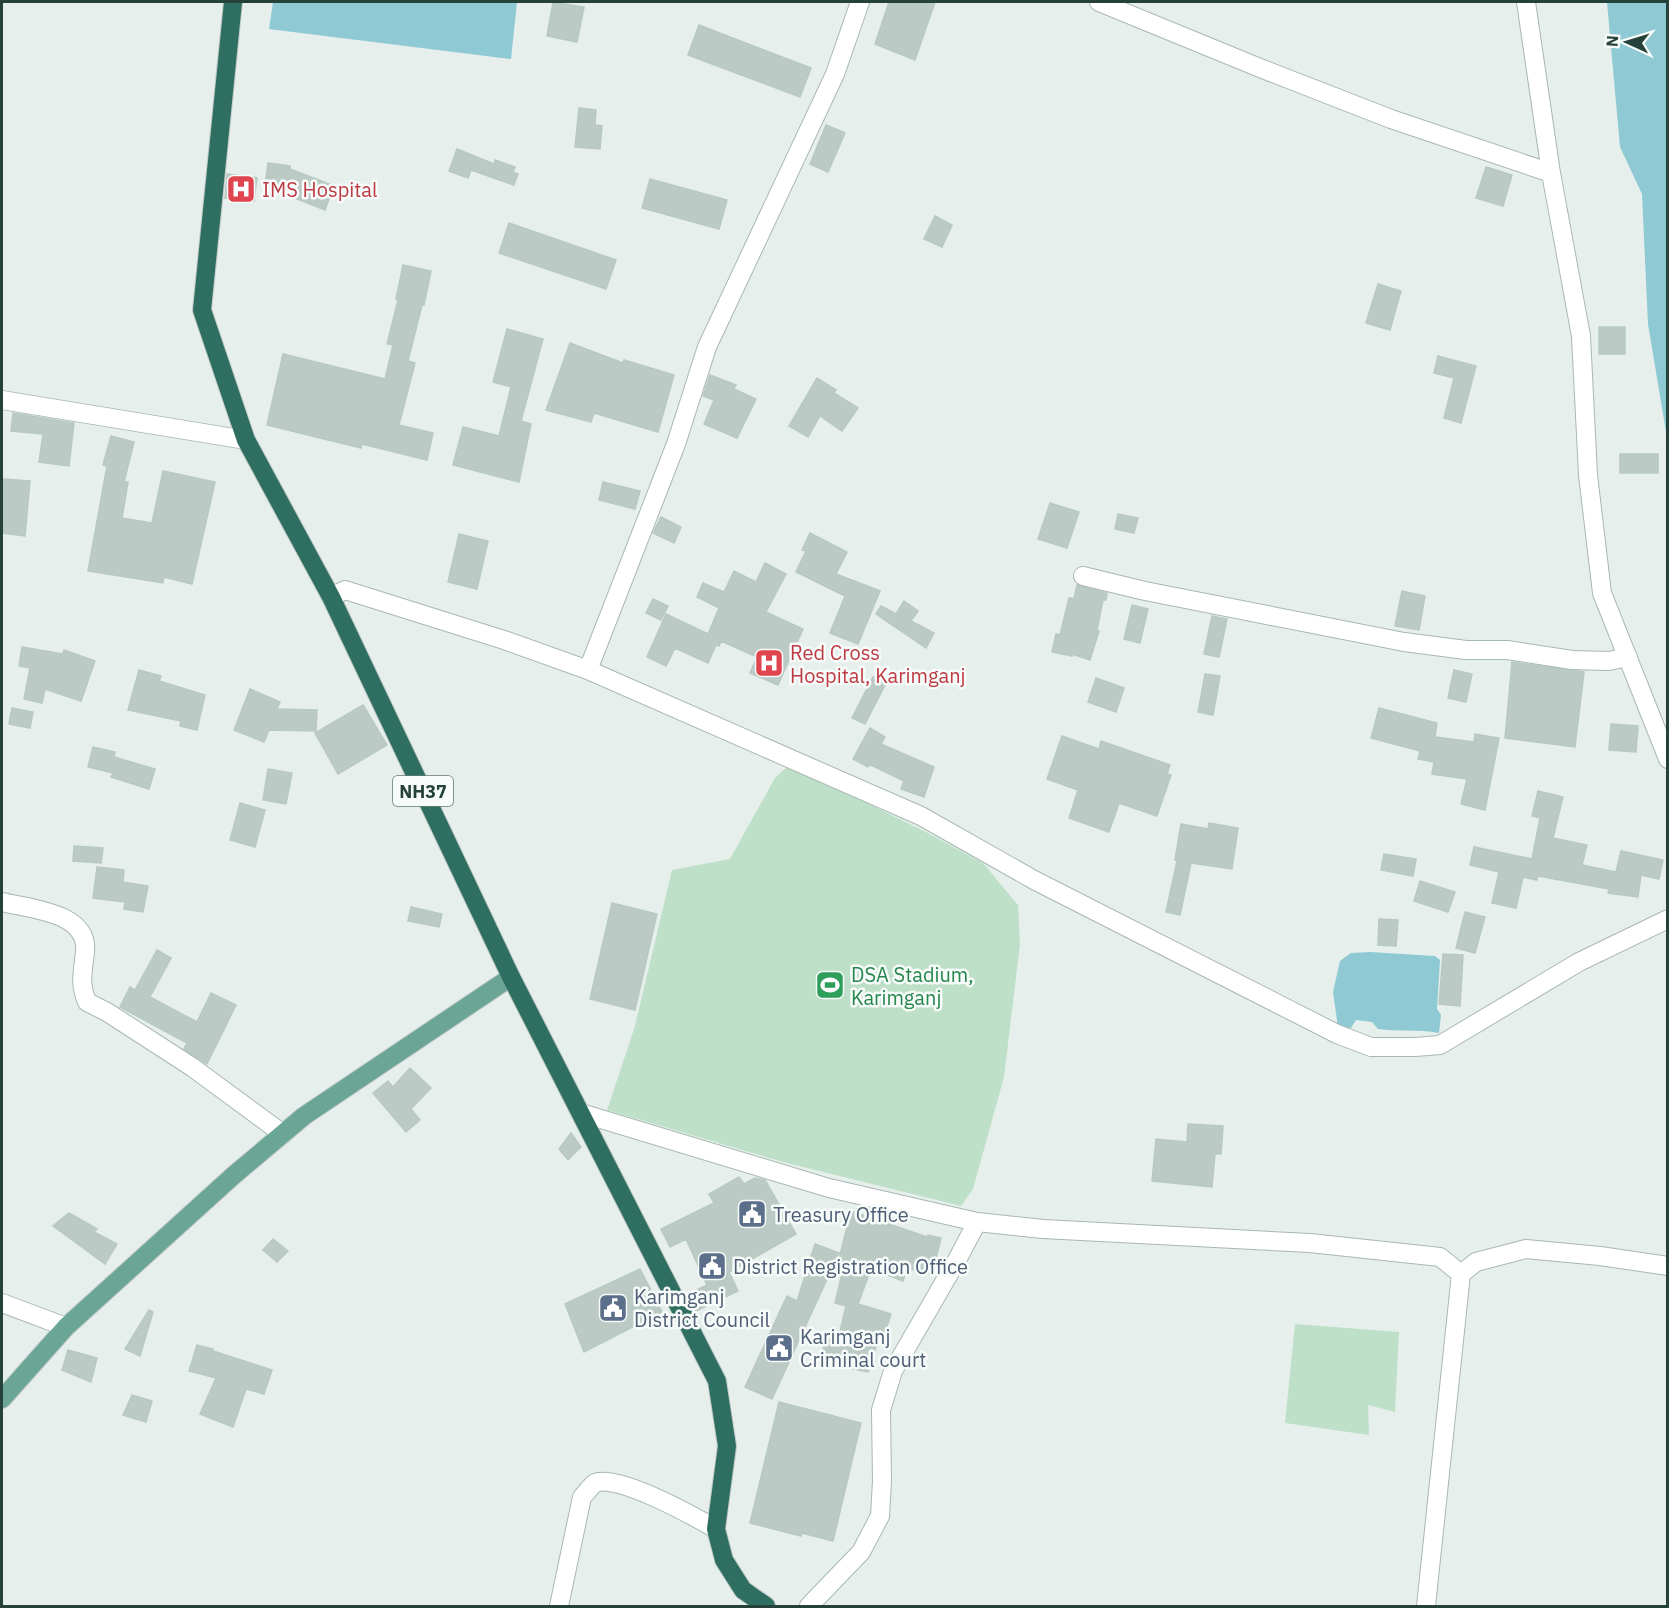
<svg xmlns="http://www.w3.org/2000/svg" width="1669" height="1608" font-family="'IBM Plex Sans',sans-serif">
<style>
.green{fill:#bfe0c8}
.water{fill:#8ec9d4}
.building{fill:#bbcac4;stroke:#b8c9c2;stroke-width:1.5}
.lines{fill:none;stroke-linecap:round;stroke-linejoin:round}
.minor-casing{stroke:#a8b8b2;stroke-width:20}
.major-casing{stroke:#c2cac8;stroke-width:20}
.highway-casing{stroke:#c2cac8;stroke-width:20}
.minor{stroke:#fff;stroke-width:18}
.major{stroke:#6aa596;stroke-width:18}
.highway{stroke:#2f6f62;stroke-width:18}
.labels{text-anchor:middle;dominant-baseline:central;stroke-width:5;stroke-linejoin:round;paint-order:stroke}
.shield{fill:#f7fbf9;stroke:#637a73;stroke-width:1.5}
.shield-label{font-size:18px;font-weight:bold;fill:#24423a}
.health-label{font-size:20px;fill:#be3a42;stroke:#f7fbf9;text-anchor:start}
.leisure-label{font-size:20px;fill:#27864d;stroke:#f7fbf9;text-anchor:start}
.service-label{font-size:20px;fill:#4e5e75;stroke:#f7fbf9;text-anchor:start}
</style>
<rect width="100%" height="100%" fill="#e6efeb"/>
<path class="green" d="M789,765L926,832L983,863L1018,905L1020,944L1004,1077L973,1189L961,1206L783,1162L607,1110L635,1026L672,870L730,859L775,778Z
M1295,1324L1399,1332L1395,1412L1368,1405L1369,1435L1285,1423Z"/>
<path class="water" d="M273,2H517L511,59L269,29Z
M1607,2H1667V438L1648,324L1642,194L1620,147Z
M1370,952L1435,956L1440,960L1437,1009L1441,1015L1439,1033C1418,1029 1398,1032 1378,1029L1372,1022L1356,1020L1351,1028L1338,1027L1333,992L1340,961L1351,953Z"/>
<path class="building" d="M553,2L584,7L577,42L547,36Z
M889,2H935L915,60L875,44Z
M699,25L811,68L800,97L688,55Z
M579,108L596,110L595,125L602,126L600,149L575,147Z
M826,125L845,133L828,172L810,164Z
M457,149L494,164L495,160L515,167L513,172L518,174L514,185L471,170L468,178L449,171Z
M268,163L290,166V169L334,186L325,210L287,195L264,192Z
M1486,167L1512,175L1503,206L1476,198Z
M227,174L257,178L254,201L225,198Z
M650,179L727,200L719,229L642,208Z
M935,216L952,225L942,247L924,239Z
M509,223L616,260L606,289L499,253Z
M403,265L431,271L424,305H422L408,361L415,363L399,425L433,433L427,460L362,444L361,448L267,425L283,354L385,379L393,345L387,344L398,300L396,299Z
M1378,284L1401,291L1390,330L1366,323Z
M1599,327H1625V354H1599Z
M507,329L543,339L521,421L531,424L519,482L453,465L463,427L499,436L511,387L493,382Z
M570,343L623,363L624,360L674,375L658,432L594,413L591,422L546,410Z
M1438,356L1476,366L1461,423L1444,418L1454,378L1434,373Z
M710,375L736,385L734,389L756,399L737,438L704,424L714,400L703,396Z
M817,378L836,390L834,393L858,408L842,431L820,416L808,437L789,426Z
M13,413L74,423L69,466L39,462L43,434L11,431Z
M111,436L134,442L124,482H128L122,518L152,523L163,471L215,482L192,584L164,577L163,583L88,571L107,466L103,465Z
M1620,454H1658V473H1620Z
M3,479L30,481L25,536L2,533Z
M603,482L640,491L635,509L599,500Z
M1050,503L1079,512L1067,548L1038,539Z
M1118,514L1138,518L1134,533L1115,529Z
M661,517L681,527L674,543L653,533Z
M810,533L847,552L836,574L880,591L858,644L830,633L845,596L796,572L806,551L802,550Z
M459,534L488,541L477,589L448,582Z
M765,563L786,574L766,612L803,629L778,685L750,673L757,657L721,641L719,646L716,645L708,663L675,648L666,666L647,657L666,614L708,634L719,608L697,597L703,583L724,592L734,571L756,582Z
M1077,585L1107,593L1106,600H1103L1097,630L1099,631L1090,660L1072,654V656L1052,652L1056,634L1060,635L1069,598L1074,599Z
M1402,591L1425,596L1419,630L1395,626Z
M653,599L668,606L661,620L646,613Z
M904,601L918,611L911,621L934,633L926,648L876,614L881,606L896,614Z
M1132,605L1148,609L1140,643L1124,639Z
M1212,616L1227,619L1219,657L1204,654Z
M22,647L63,654L64,650L95,661L81,701L45,689L42,703L24,699L30,668L19,666Z
M1512,662L1584,672L1575,747L1505,738Z
M139,670L161,676L159,681L205,695L197,730L180,726L181,721L128,710Z
M1454,670L1472,674L1466,702L1448,698Z
M1205,674L1220,676L1213,715L1198,712Z
M873,677L886,683L865,724L852,718Z
M1096,678L1124,688L1116,712L1088,702Z
M250,689L280,702L277,709L317,710L316,731L269,730L264,742L234,730Z
M363,705L387,745L338,774L315,733Z
M12,708L33,712L30,728L9,724Z
M1379,708L1437,723L1435,737L1474,742L1475,734L1499,738L1485,810L1461,804L1467,779L1432,774L1434,762L1418,759L1420,751L1371,738Z
M1611,724L1638,726L1636,752L1609,750Z
M870,728L885,737L881,744L934,767L924,797L901,789L904,781L869,764L868,767L853,759Z
M1062,736L1099,749L1101,741L1170,765L1167,774L1171,775L1157,816L1119,803L1109,832L1069,818L1078,790L1047,779Z
M93,747L115,752L114,757L155,769L149,789L111,777L113,773L88,767Z
M268,769L292,773L286,804L263,800Z
M1538,791L1563,797L1553,838L1587,845L1582,865L1616,872L1621,851L1663,860L1659,879L1641,875L1638,897L1608,893L1609,889L1538,876L1537,880L1523,877L1516,908L1492,903L1499,872L1470,865L1474,847L1532,859L1540,818L1532,816Z
M240,803L265,810L255,847L230,840Z
M1209,823L1238,828L1232,869L1191,863L1180,915L1166,912L1177,861L1175,860L1181,824L1208,829Z
M74,846L103,848L101,863L73,861Z
M1384,854L1416,859L1413,876L1381,870Z
M97,867L124,870L123,882L148,886L143,912L124,909L125,902L93,898Z
M1420,881L1455,892L1448,912L1414,901Z
M612,903L657,914L635,1010L590,999Z
M411,907L442,914L439,927L408,921Z
M1465,912L1485,917L1475,953L1456,948Z
M1379,919L1398,920L1396,946L1378,945Z
M157,950L171,958L150,997L197,1022L211,993L236,1005L207,1064L184,1049L187,1043L120,1007L130,987L135,990Z
M1443,954L1463,955L1460,1006L1439,1004Z
M410,1068L431,1088L411,1109L420,1120L406,1132L373,1093L388,1081L393,1087Z
M1188,1124L1223,1126L1221,1154H1215L1212,1187L1152,1181L1156,1139L1187,1142Z
M571,1133L581,1147L568,1160L559,1149Z
M739,1177L744,1184L755,1178L765,1180L796,1234L729,1272L738,1291L696,1311L688,1294L707,1285L686,1239L670,1247L661,1229L714,1203L709,1194Z
M851,1211L927,1237L928,1235L941,1238L932,1275L907,1268L903,1281L871,1269L858,1304L891,1314L885,1332L881,1331L868,1372L820,1362L827,1333L839,1336L846,1306L835,1303L844,1265L838,1263Z
M69,1213L97,1229L94,1232L117,1244L105,1264L53,1226Z
M273,1239L288,1251L277,1262L263,1250Z
M815,1244L839,1253L772,1399L745,1387L787,1296L797,1301Z
M640,1269L662,1312L584,1352L565,1304Z
M149,1310L153,1312L140,1356L125,1349Z
M197,1345L213,1349V1351L272,1370L264,1394L246,1389L233,1427L200,1414L216,1378L189,1371Z
M68,1350L97,1358L91,1382L62,1370Z
M132,1395L152,1401L146,1422L123,1415Z
M779,1402L861,1423L833,1541L802,1533L801,1536L750,1523Z"/>
<g class="lines">
<g class="minor-casing">
<path id="minor" d="M1099,2L1260,68L1391,119L1551,173
M1526,2L1551,173L1581,336L1588,475L1602,593L1668,759
M2,400L246,440
M1083,576L1145,591L1404,642L1466,650H1507L1572,660L1609,661L1628,657
M331,597L345,590L504,640L588,670L921,816L1034,880L1337,1034L1371,1047H1415L1440,1045L1579,962L1668,919
M588,670L676,444L707,347L835,74L860,2
M2,902C30,909 89,912 85,952C83,972 79,983 87,1002L107,1012L192,1067L283,1134
M581,1113L829,1188L977,1222L1043,1229L1310,1243L1440,1257L1461,1274
M2,1303L66,1327
M559,1606L582,1497C586,1493 591,1486 595,1483C617,1473 695,1517 716,1529
M809,1606L861,1552L880,1516L882,1481L881,1410L893,1371L957,1260L977,1222
M1426,1606L1461,1274L1476,1262L1526,1249L1600,1256L1668,1266"/>
</g>
<g class="major-casing">
<path id="major" d="M2,1399L66,1327L234,1175L304,1116L511,977"/>
</g>
<g class="highway-casing">
<path id="highway" d="M233,2L202,310L246,440L331,597L511,977L717,1381L727,1446L716,1529L724,1560L743,1590L766,1606"/>
</g>
<use href="#minor" class="minor"/>
<use href="#major" class="major"/>
<use href="#highway" class="highway"/>
</g>
<defs>
<g id="hospital-square" transform="scale(1.5)"><rect x="-9" y="-9" width="18" height="18" rx="4" fill="#e0444e" stroke="#f7fbf9"/><path d="M-5-5h3v3.5h4V-5h3V5h-3V1.5h-4V5h-3Z" fill="#fff"/></g>
<g id="stadium-square" transform="scale(1.5)"><rect x="-9" y="-9" width="18" height="18" rx="4" fill="#2e9e5b" stroke="#f7fbf9"/><path d="M0-5a6.5 5 0 1 0 0 10a6.5 5 0 1 0 0-10ZM-3.5-1.8h7v3.6h-7Z" fill="#fff"/></g>
<g id="civic-square" transform="scale(1.5)"><rect x="-9" y="-9" width="18" height="18" rx="4" fill="#5c6f8a" stroke="#f7fbf9"/><path d="M-.6-6.5H3V-4.5H.6V-3L4-1V1h2V6H-6V1h2V-1L-.6-3ZM-1.2 2.5V6h2.4V2.5Z" fill="#fff"/></g>
</defs>
<g fill-rule="evenodd">
<use href="#hospital-square" x="241" y="189"/>
<use href="#hospital-square" x="769" y="663"/>
<use href="#stadium-square" x="830" y="985"/>
<use href="#civic-square" x="752" y="1214"/>
<use href="#civic-square" x="712" y="1266"/>
<use href="#civic-square" x="613" y="1308"/>
<use href="#civic-square" x="779" y="1348"/>
</g>
<g class="labels">
<rect class="shield" x="393" y="776" width="60" height="30" rx="4.5"/>
<g class="shield-label">
<text x="423" y="791">NH37</text>
</g>
<g class="health-label">
<text x="262" y="189">IMS Hospital</text>
<text x="790" y="652">Red Cross<tspan x="790" dy="23">Hospital, Karimganj</tspan></text>
</g>
<g class="leisure-label">
<text x="851" y="974">DSA Stadium,<tspan x="851" dy="23">Karimganj</tspan></text>
</g>
<g class="service-label">
<text x="773" y="1214">Treasury Office</text>
<text x="733" y="1266">District Registration Office</text>
<text x="634" y="1296">Karimganj<tspan x="634" dy="23">District Council</tspan></text>
<text x="800" y="1336">Karimganj<tspan x="800" dy="23">Criminal court</tspan></text>
</g>
</g>
<rect width="1669" height="1608" fill="none" stroke="#24423a" stroke-width="6"/>
<g transform="translate(1627 42) rotate(274)" stroke="#f7fbf9" stroke-width="4.5" paint-order="stroke">
<path d="M0-4.5L10 22L0 15L-10 22Z" fill="#24423a"/>
<text y="-9" font-size="16" font-weight="bold" text-anchor="middle" fill="#24423a">N</text>
</g>
</svg>
